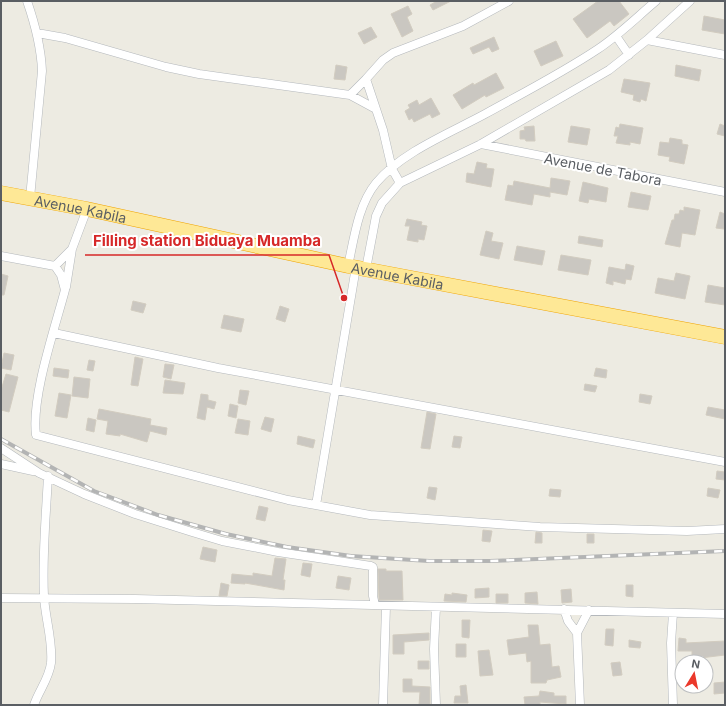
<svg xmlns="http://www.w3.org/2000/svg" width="726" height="706" font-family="Inter,sans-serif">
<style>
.building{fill:#cac7c1;stroke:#d2ccc0}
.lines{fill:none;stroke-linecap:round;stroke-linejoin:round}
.minor-casing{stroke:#b4b8bc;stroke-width:9}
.trunk-casing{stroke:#efa300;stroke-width:15}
.minor{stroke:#fff;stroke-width:8}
.trunk{stroke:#fee896;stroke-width:14}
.rail-casing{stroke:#b3b4b4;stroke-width:4}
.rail{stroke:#fff;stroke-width:2.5;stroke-dasharray:8;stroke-linecap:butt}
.labels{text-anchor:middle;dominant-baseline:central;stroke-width:4;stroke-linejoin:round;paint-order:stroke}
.street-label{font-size:14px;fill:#5a5e63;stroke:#fff}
.leader{fill:none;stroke:#d62828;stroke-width:1.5}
.callout-dot{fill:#d62828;stroke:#fff;stroke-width:1.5}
.callout-label{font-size:15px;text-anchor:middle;font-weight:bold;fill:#d62828;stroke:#fff;stroke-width:4;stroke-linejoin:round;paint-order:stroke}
</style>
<rect width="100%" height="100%" fill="#edebe2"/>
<path class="building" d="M437,1H451L433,10L430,5Z
M598,1H619L629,14L614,26L610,21L587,38L573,19Z
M408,6L412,14L407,17L413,31L402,37L391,14Z
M704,16L725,20V34L702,30Z
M371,27L377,37L364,44L358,33Z
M494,37L499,49L492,52L489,47L473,54L470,48Z
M556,41L563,56L541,66L534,51Z
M336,65L347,67L345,80L334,79Z
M676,65L701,70L699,81L675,76Z
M496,73L504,88L486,97L485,95L462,109L453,95L473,83L474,85Z
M624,79L650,83L646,101L641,99L640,102L633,100L634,95L621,92Z
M431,98L440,114L432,118L430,114L414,122L412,118L409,120L405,111L410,108L408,105L417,100L419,105Z
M620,124L643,128L640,144L630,142V145L616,143L618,136H614L616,127L619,128Z
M720,124L725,126V136L717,134Z
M534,126L535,141H526L525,139H520V131L525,130L524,127Z
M571,126L590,129L587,145L568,142Z
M670,138L682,140V144L688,145L684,164L669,161L670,157L658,155L660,142L669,143Z
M477,162L487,164L486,168L494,169L491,187L466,182L467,173L474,174Z
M551,178L570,181L567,195L550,192V197L534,194L532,205L505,200L508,185L513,186L514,181L550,188Z
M583,182L608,188L606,202L589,199L588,203L579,201Z
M631,192L651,196L648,210L628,207Z
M684,207L700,210L695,235L682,233L680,247L665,244L672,220H674L675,214H679L680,210L684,211Z
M720,212L725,214L724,229L716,228Z
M407,219L422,222L421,225L427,226L424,240L418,239V242L407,240L410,226H405Z
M486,231L493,233L491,241L503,243L499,259L480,255Z
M579,236L603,240L602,247L578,243Z
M517,246L545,251L542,265L514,260Z
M561,255L591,260L588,275L558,270Z
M626,264L634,266L631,280L626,279L625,284L613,281V285L606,283L609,267L625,270Z
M676,273L690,276L685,299L655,293L658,278L674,281Z
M1,274L8,276L4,295H1Z
M708,285L725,288V305L705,302Z
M133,301L146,304L143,313L131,310Z
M280,306L289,309L285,322L276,319Z
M224,315L244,319L241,332L221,328Z
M4,353L14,355L11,370L1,368Z
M135,357L143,359L138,386L131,385Z
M89,360L95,361L93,371L87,370Z
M165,364L174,365L171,379L163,377Z
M54,368L69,370L68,378L53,376Z
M596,368L607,370L606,378L594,376Z
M6,374L18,377L9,412L1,410V390Z
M74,377L90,379L88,398L72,396Z
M165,380L185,383L183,394L163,393Z
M585,384L597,386L595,392L584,390Z
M240,390L249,391L246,405L238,403Z
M59,393L71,395L67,418L55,416Z
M201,394L208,395V400L216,402L214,409L207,407L205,420L197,418Z
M640,394L652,396L650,404L639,402Z
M230,404L238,406L236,418L228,416Z
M708,407L725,410V419L706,415Z
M99,409L151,419L150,425L167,428L166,435L150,431L147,442L120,434V436L106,434L108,421L97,419Z
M427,412L436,414L430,449L421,448Z
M265,417L274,419L271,432L261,429Z
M88,418L96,420L94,432L86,430Z
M238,419L250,421L248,435L235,433Z
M298,436L315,440L313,448L297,444Z
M454,436L462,437L460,448L452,447Z
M717,471L725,472V480L716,479Z
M429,487L437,488L435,500L427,498Z
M708,488L720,490L718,498L707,496Z
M550,489L561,490L560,497L549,496Z
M259,506L268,508L265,521L256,519Z
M483,530L492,531L490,542L482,541Z
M536,532L542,533V543H535Z
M587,534H594V543H587Z
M203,547L217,550L215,562L200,559Z
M275,558L286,559L283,580H285L284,590L245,583V584L231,583L232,574L253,576V573L272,576Z
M303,563L312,564L310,577L301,575Z
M378,569H386V571H402L403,600H379Z
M338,576L351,578L349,590L336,588Z
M221,583L229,585L227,596H219Z
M626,585H633V597L626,596Z
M489,588V597L475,598V589Z
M571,589L572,602L562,603L561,590Z
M537,592L538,604L525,603V593Z
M452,593L467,595L466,602L444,601L445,594L452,595Z
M496,594H508V603H496Z
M462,620H470L469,638L462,637Z
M528,625H538L540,645L550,644L552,667L559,666L561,677L547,680L546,683H531V661L527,662L526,653L509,655L507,640L529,637Z
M606,629H614L613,646L605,645Z
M429,633V640L404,642V654H393V635Z
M679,638L686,639V643L725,641V655L692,659V651H678Z
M629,640L641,642L640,648L629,647Z
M456,644H466V657H456Z
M489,650L493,675L480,676L478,651Z
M418,661H429V669H418Z
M620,662L622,675L613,676L611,663Z
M403,679H412V686L430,687V705H419L420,692H403Z
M725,682V693L714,694V683Z
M466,685L468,703H454L455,696H461L460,686Z
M540,691L554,693V696H566V704L540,702V705H525L524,697L539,696Z"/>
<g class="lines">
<g class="minor-casing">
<path id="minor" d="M27,1C35,24 41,46 42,71L30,198
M37,33L65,38L166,67L199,74L350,95L374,108
M616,36L629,55
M647,40L725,55
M350,95L366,79
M481,144L725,192
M400,183L392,169L383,130L366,79L383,60L393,53L463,26L509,1
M1,256L55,266L61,275L65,290C55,328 31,397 36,435L288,500L370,515L540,527L687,531L725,529
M55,266L72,249L87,209
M348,266C354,239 358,205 376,183C402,152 450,133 485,114C523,93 562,73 598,49C619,35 637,17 656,1
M366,269L376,216L382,203L400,183L481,144L609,70L647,40L690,1
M66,287L72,249
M54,333L218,368L725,462
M1,448L39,473L84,494L135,514L192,532L222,541L278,552L371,566L373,567V596L375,605
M1,464L33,471
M316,505L356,267
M1,598L135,599L725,614
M564,609L568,621L577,633
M34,705C39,690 49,679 51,663C53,640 45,618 44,596C42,556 46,516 48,476
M383,705L386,606
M436,705L434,649L436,607
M580,705L577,633L589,610
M673,705L671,643L673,613"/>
</g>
<g class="trunk-casing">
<g id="trunk">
<path id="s1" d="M1,193L87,209L348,266L725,337"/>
</g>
</g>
<use href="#minor" class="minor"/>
<use href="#trunk" class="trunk"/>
<g class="rail-casing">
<path id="rail" d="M1,439L94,491L158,515L226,534L287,547L351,556L429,561H490L725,551"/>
</g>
<use href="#rail" class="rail"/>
</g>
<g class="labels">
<g class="street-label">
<text transform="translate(603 169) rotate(11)">Avenue de Tabora</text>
<text stroke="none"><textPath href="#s1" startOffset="81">Avenue Kabila</textPath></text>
<text stroke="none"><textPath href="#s1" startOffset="405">Avenue Kabila</textPath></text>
</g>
</g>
<path class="leader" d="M344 298L329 255H85"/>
<circle class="callout-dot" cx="344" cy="298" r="4"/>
<g class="callout-label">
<text x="207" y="246">Filling station Biduaya Muamba</text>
</g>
<rect width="726" height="706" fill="none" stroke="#5a5e63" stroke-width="4"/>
<g transform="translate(694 674) rotate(10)"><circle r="19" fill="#ffffff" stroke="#bdbfc1"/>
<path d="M0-3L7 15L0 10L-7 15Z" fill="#eb382a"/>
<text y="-6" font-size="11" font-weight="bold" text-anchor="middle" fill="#5a5e63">N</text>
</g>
</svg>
